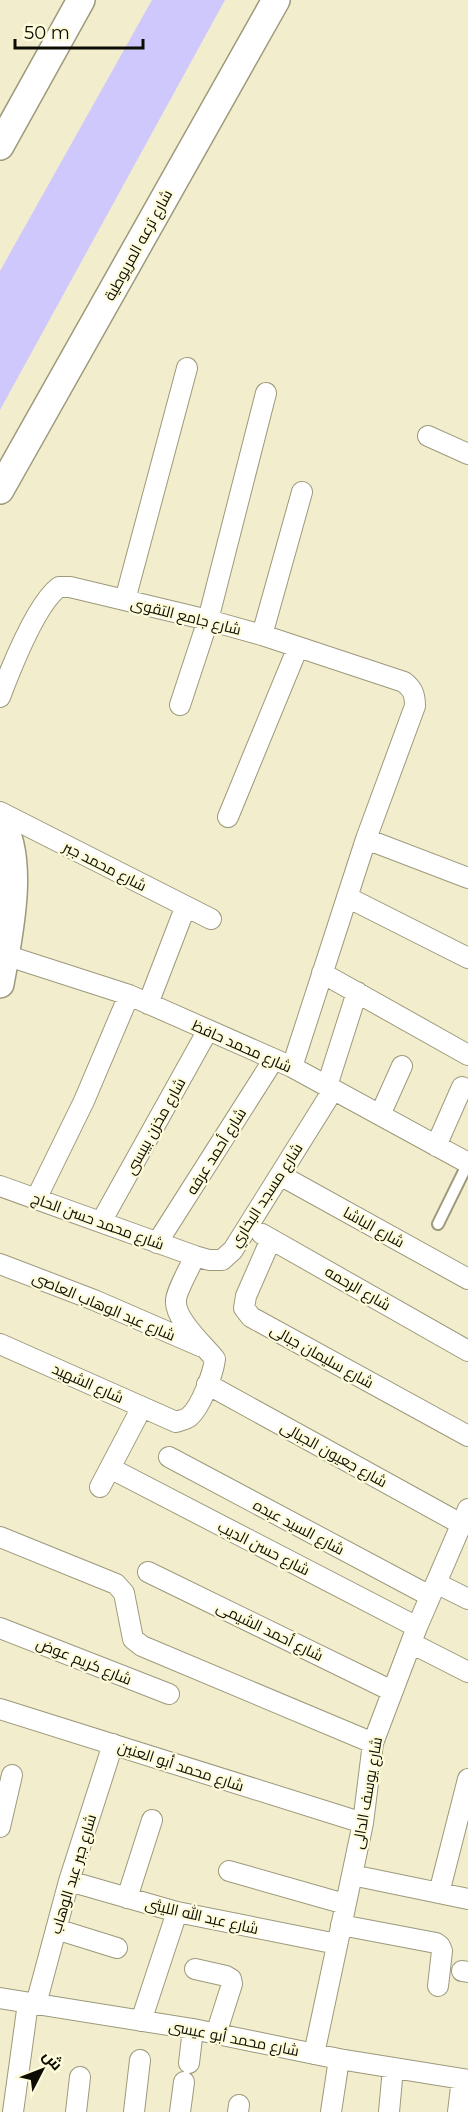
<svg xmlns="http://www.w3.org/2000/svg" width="468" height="2112" font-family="Montserrat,Cairo,sans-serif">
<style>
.water{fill:#cfc8fd}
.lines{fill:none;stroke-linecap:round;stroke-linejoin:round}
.lane-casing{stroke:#9d997b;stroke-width:14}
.street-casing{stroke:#9d997b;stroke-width:22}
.secondary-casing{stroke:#9d997b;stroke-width:30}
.lane{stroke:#fff;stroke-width:10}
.street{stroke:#fff;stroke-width:20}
.secondary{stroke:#fff;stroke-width:27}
.labels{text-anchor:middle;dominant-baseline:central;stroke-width:4.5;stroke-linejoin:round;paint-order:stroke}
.street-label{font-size:15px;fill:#0d0c03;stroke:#fefbda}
</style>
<rect width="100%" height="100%" fill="#f1edcd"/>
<path class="water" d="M152,0H225L0,410V271Z"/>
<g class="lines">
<g class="lane-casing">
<path id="lane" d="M438,1224L468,1163"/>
</g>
<g class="street-casing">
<path id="street" d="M428,436L468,454
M125,600L187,368
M262,635L302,492
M0,697C11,668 36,604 59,587H70L208,620L262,635L404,682C413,689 415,695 415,706L366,839L292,1067
M180,705L208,620L266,393
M0,812L211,919
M228,817L298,647
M366,839L468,878
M347,897L468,958
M5,955L129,995L292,1067L468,1163
M322,973L468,1055
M148,1004L185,908
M327,1086L357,992
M380,1115L402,1066
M436,1146L462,1087
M280,1175L468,1279
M0,1186L195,1256L209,1260H222L233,1250L333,1090
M36,1199L84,1101L129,995
M101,1222L208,1030
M262,1234L468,1351
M271,1239L246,1296L244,1308L251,1317L468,1436
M157,1243L274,1059
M0,1264L94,1300L200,1346
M0,1344L176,1422C181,1420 185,1420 189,1417C201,1407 213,1374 215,1359C204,1345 174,1319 176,1300C176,1292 191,1265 195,1256
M207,1384L461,1524
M169,1457L430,1596
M110,1468L417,1627
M100,1487L142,1407
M0,1537L116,1584L124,1593L133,1639L142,1646L373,1743
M148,1572L392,1691
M436,1583L468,1599
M0,1628L169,1694
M411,1643L468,1672
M0,1709L363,1823
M0,1827L12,1775
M229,1871L345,1904
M352,1875L468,1899
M69,1881L177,1912L337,1944
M439,1893L468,1779
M127,1898L152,1820
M341,1925L436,1943L440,1946L442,1951L438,1986
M56,1929L117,1948
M195,1969L226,1976L231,1979L232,1984L216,2034
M462,1971L468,1972
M0,1998L193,2029L339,2059L468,2080
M36,2004L69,1881L113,1744
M141,2021L177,1912
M314,2054L363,1823L373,1743L417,1627L468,1509
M189,2063L193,2029
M13,2112L28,2003
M76,2112L80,2077
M134,2112L140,2060
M180,2112L184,2082
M238,2112L239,2105
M331,2112L339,2059
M389,2112L393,2068
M458,2112L462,2079"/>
</g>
<g class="secondary-casing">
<path id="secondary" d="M0,146L81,0
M0,490L276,0
M0,820C26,859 8,939 0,984"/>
</g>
<use href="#lane" class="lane"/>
<use href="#street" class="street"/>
<use href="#secondary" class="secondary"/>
</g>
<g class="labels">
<g class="street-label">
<text transform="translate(138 245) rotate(-61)">شارع ترعه المريوطية</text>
<text transform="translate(186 616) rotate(14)">شارع جامع التقوى</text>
<text transform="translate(105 866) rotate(27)">شارع محمد جبر</text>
<text transform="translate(242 1046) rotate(24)">شارع محمد حافظ</text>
<text transform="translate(155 1126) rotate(-61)">شارع مخزن بيبسى</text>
<text transform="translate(216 1151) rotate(-58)">شارع أحمد عرفه</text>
<text transform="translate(266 1195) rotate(-57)">شارع مسجد البخاري</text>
<text transform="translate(98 1221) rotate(20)">شارع محمد حسن الحاج</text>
<text transform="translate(374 1227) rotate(29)">شارع الباشا</text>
<text transform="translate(358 1288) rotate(30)">شارع الرحمه</text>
<text transform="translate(104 1306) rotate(23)">شارع عبد الوهاب العاصى</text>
<text transform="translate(322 1356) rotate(29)">شارع سليمان جبالى</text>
<text transform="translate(88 1383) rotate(24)">شارع الشهيد</text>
<text transform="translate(334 1454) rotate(29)">شارع جعيون الجبالى</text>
<text transform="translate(299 1527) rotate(28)">شارع السيد عبده</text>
<text transform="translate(264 1548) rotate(27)">شارع حسن الديب</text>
<text transform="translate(270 1631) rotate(26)">شارع أحمد الشيمى</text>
<text transform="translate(84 1661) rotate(22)">شارع كريم عوض</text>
<text transform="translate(181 1766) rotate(18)">شارع محمد أبو العنين</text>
<text transform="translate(367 1793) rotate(-80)">شارع يوسف الدالى</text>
<text transform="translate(73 1874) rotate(-73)">شارع جبر عبد الوهاب</text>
<text transform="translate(202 1916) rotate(13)">شارع عبد الله الليثى</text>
<text transform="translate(234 2038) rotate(11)">شارع محمد أبو عيسى</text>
</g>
</g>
<g transform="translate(42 2070) rotate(48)" stroke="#fefbda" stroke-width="4.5" paint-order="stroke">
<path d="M0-4.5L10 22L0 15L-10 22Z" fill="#0d0c03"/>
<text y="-9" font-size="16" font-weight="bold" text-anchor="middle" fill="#0d0c03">ش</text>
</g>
<path d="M15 39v9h128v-9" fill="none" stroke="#0d0c03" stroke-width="3"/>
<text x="24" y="39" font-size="18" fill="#0d0c03" stroke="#fefbda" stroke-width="4.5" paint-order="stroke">50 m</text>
</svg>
